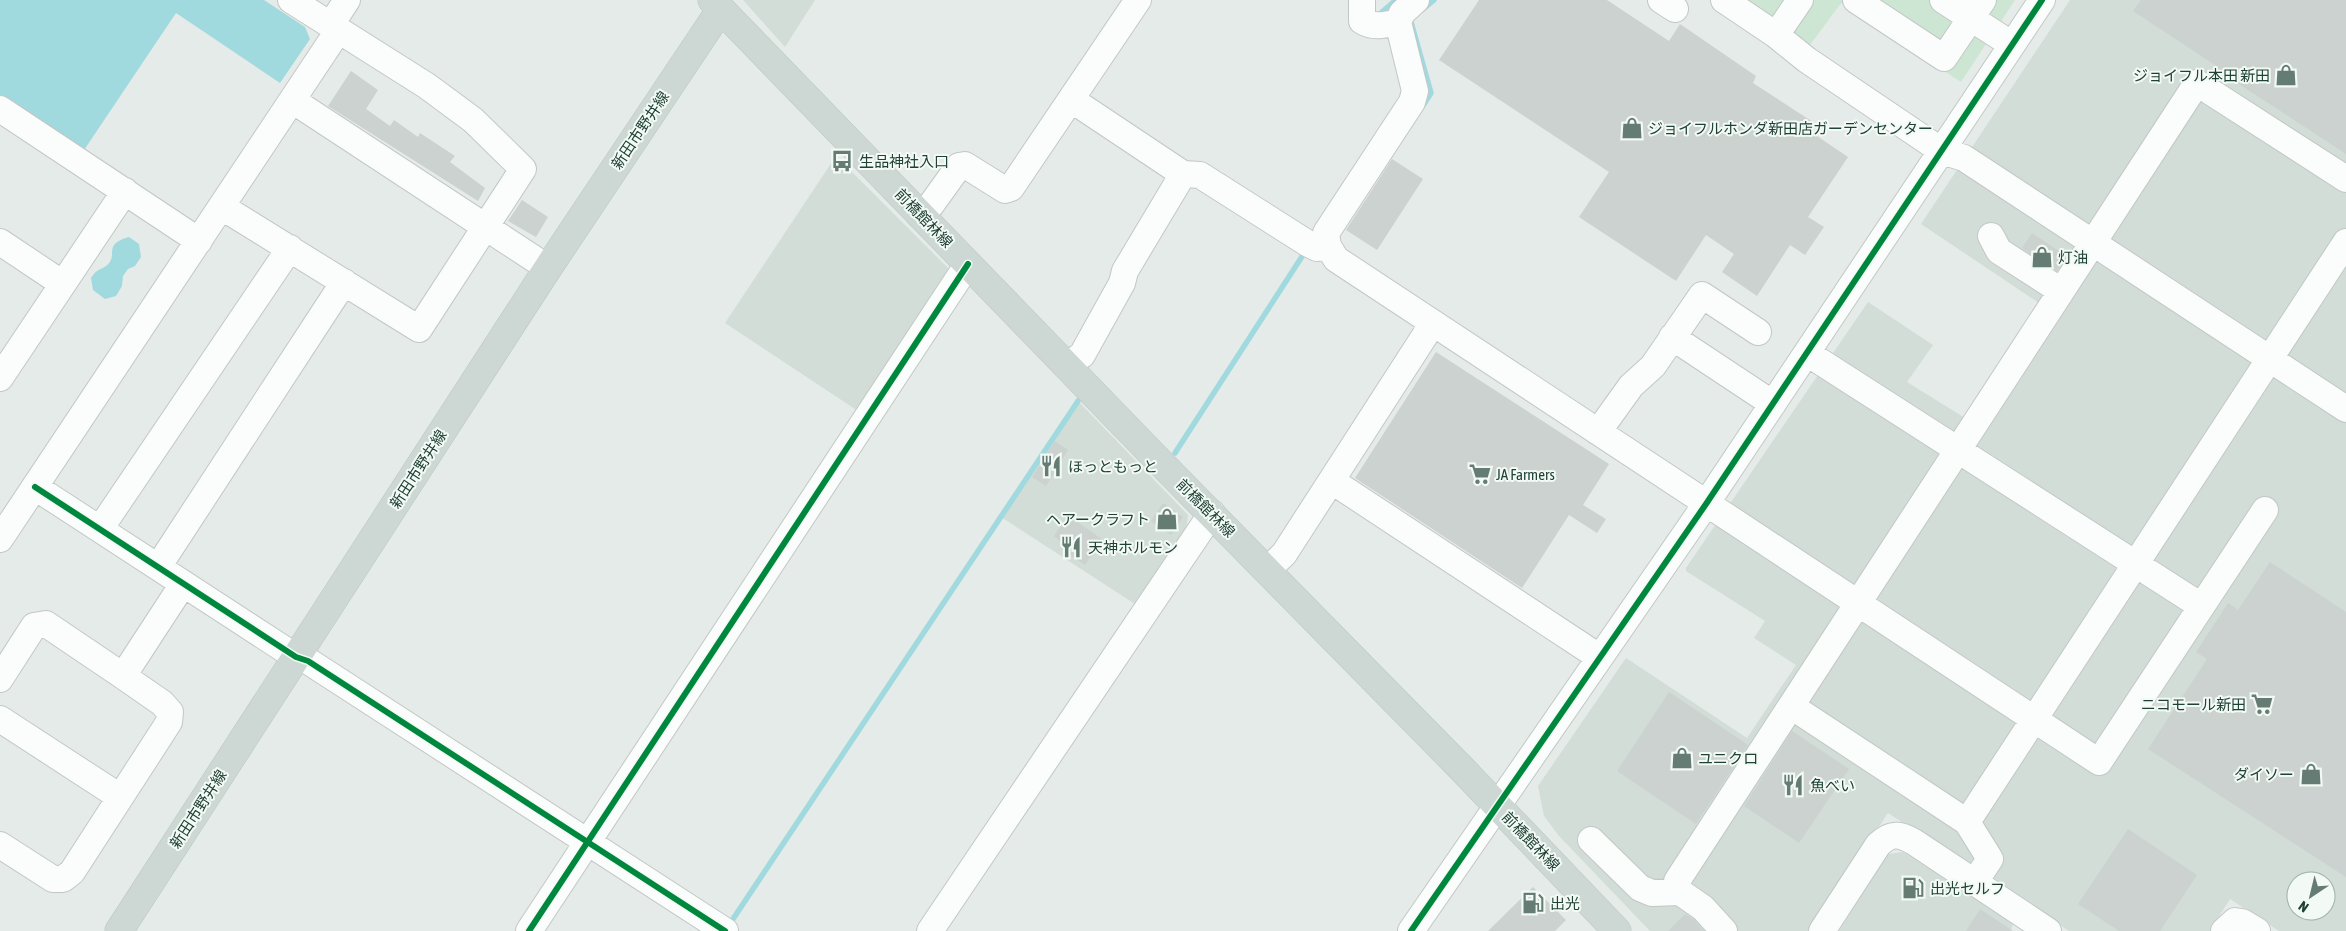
<svg xmlns="http://www.w3.org/2000/svg" width="2346" height="931" font-family="'Asap Condensed','Noto Sans JP',sans-serif">
<style>
.built{fill:#d2ddd8;fill-rule:evenodd}
.green{fill:#cce6d3}
.water{fill:#a0d9de}
.lines{fill:none;stroke-linecap:round;stroke-linejoin:round}
.stream{stroke:#a0d9de;stroke-width:5.5}
.building{fill:#cbd2cf}
.minor-casing{stroke:#c2c8c5;stroke-width:28}
.major-casing{stroke:#bcc7c3;stroke-width:29}
.minor{stroke:#fbfcfc;stroke-width:26}
.major{stroke:#cdd7d4;stroke-width:28}
.cycleway-casing{stroke:#f3faf6;stroke-width:9}
.cycleway{stroke:#00873e;stroke-width:6}
.labels{text-anchor:middle;dominant-baseline:central;stroke-width:4;stroke-linejoin:round;paint-order:stroke}
.poi-label{font-size:15px;fill:#1f4136;stroke:#f3faf6;text-anchor:start}
.street-label{font-size:15px;fill:#1f4136;stroke:#f3faf6}
</style>
<rect width="100%" height="100%" fill="#e5ebe8"/>
<path class="built" d="M743,0H815L785,47Z
M2070,0H2346V931H2279L2230,899L2210,931H2069L1888,813L1810,931H1650L1559,836L1544,816L1538,786L1626,658L1747,738L1796,665L1754,638L1765,621L1686,571V568L1868,302L1933,345L1907,382L1965,418L2039,303L1921,224ZM2296,881H2326V911H2296Z
M836,156L954,274L861,413L725,323Z
M1078,401L1188,515L1186,531L1135,604L1001,517Z
M1903,852L2013,923L2011,931H1839L1888,854Z"/>
<path class="green" d="M1741,0H2015L1961,82L1841,3L1807,49Z"/>
<path class="water" d="M0,0H264L305,27L310,39L280,83L176,13L82,153L0,99Z
M129,237L139,244L141,257L135,266L128,269L123,276L122,286L116,296L105,299L93,290L91,278C98,268 99,271 106,266C120,255 101,245 129,237Z"/>
<g class="lines">
<path class="stream" d="M1422,10L1434,0
M1382,12L1396,0
M1411,22L1431,93L1422,107
M1175,453L1303,255
M729,925L1078,401"/>
</g>
<path class="building" d="M1479,0H1607L1669,41L1680,24L1756,76L1753,83L1816,124L1811,132L1848,157L1808,217L1824,227L1805,255L1790,245L1757,296L1722,272L1734,254L1706,235L1676,281L1579,217L1609,172L1439,60Z
M2141,0H2346V154L2216,69L2218,67L2133,11Z
M351,71L378,90L366,109L390,126L394,120L418,137L420,133L455,156L450,162L485,188L478,201L328,106Z
M1392,159L1423,179L1377,250L1346,230Z
M522,200L548,217L536,237L508,221Z
M2032,233L2066,256L2057,271L2022,248Z
M1436,352L1609,464L1583,505L1606,519L1597,533L1569,515L1522,588L1355,478Z
M1055,441L1068,450L1046,486L1032,477Z
M1163,503L1183,517L1171,535L1151,521Z
M1070,517L1102,539L1085,565L1061,549L1064,544L1054,536L1064,521L1066,523Z
M2270,562L2346,612V877L2148,749L2207,659L2196,652L2228,603L2238,610Z
M1669,692L1748,745L1696,824L1617,771Z
M1792,731L1849,769L1799,843L1744,806Z
M2128,829L2197,875L2160,931H2119L2078,904Z
M1533,887L1566,920L1555,931H1488Z
M1980,909L2013,931H1966Z
M1685,914L1693,919L1704,931H1668Z"/>
<g class="lines">
<g class="minor-casing">
<path id="minor" d="M1362,0V21C1373,28 1386,25 1398,22
M1416,0L1402,13L1398,22L1415,91L1412,102L1326,233L1328,246L1336,259L2099,762L2265,510
M1661,0L1675,9
M1724,0L1776,35L1807,60L1927,141L1942,151L1964,158L2346,409
M1856,0L1944,58L1983,0
M1943,0L2011,44
M330,26L347,0
M1776,35L1800,0
M292,100L548,268
M1072,100L1183,174L1200,175L1307,243L1317,248L1328,246
M0,109L199,241
M222,207L419,329L523,169L473,120L427,86L291,0
M919,214L931,205L959,166L965,165L1005,190L1011,188L1138,0
M1991,236L1999,251L2061,291
M0,242L63,284
M1672,337L1773,404
M1807,353L2201,606
M1067,365L1082,355L1122,283L1125,271L1183,174
M0,378L125,191
M1598,432L1631,386L1653,366L1702,295L1758,332
M1332,481L1599,657
M35,487L296,657L308,661L725,931
M100,529L290,248
M0,539L338,31
M158,567L344,282
M1267,570L1284,554L1433,323
M123,676L183,584
M0,679L34,626L46,624L123,676L162,703L170,712L169,722L72,872L63,879H53L0,845
M1791,706L1967,822L1990,859L1974,883
M0,719L120,797
M1967,822L2346,242
M1591,840L1640,888L1652,893L1680,892L1703,908L1724,931
M1677,881L2197,83L2346,179
M529,931L968,264
M930,931L1212,513
M1411,931L1706,504L2042,0
M1822,931L1878,845C1891,832 1900,834 1914,842L2048,931
M2224,931L2235,921L2242,922L2257,931"/>
</g>
<g class="major-casing">
<path id="major" d="M712,0L1156,458L1463,770L1617,931
M119,931L548,268L721,9"/>
</g>
<use href="#minor" class="minor"/>
<use href="#major" class="major"/>
<g class="cycleway-casing">
<path id="cycleway" d="M35,487L296,657L308,661L725,931
M529,931L968,264
M1411,931L1706,504L2042,0"/>
</g>
<use href="#cycleway" class="cycleway"/>
</g>
<defs>
<g id="shop-bare" transform="scale(1.725)"><path d="M-5-2.5h2.3a2.7 3.5 0 0 1 5.4 0H5L5.5 6h-11ZM-1.5-2.5h3a1.5 2.3 0 0 0-3 0Z" fill="#647c74" stroke="#f3faf6" stroke-width="2.5" paint-order="stroke"/></g>
<g id="bus-bare" transform="scale(1.725)"><path d="M-5-6H5V4H4V6H2V4H-2V6H-4V4H-5ZM-3.5-4V0h7V-4ZM-3.5 1.2v1.5H-2V1.2ZM2 1.2v1.5H3.5V1.2Z" fill="#647c74" stroke="#f3faf6" stroke-width="2.5" paint-order="stroke"/></g>
<g id="restaurant-bare" transform="scale(1.725)"><path d="M-5-6h1v4h1v-4h1v4h1v-4h1v5L-1.5 .5V6h-2V.5L-5-1ZM5-6V6H3V1.5H1.5Q1.5-4 5-6Z" fill="#647c74" stroke="#f3faf6" stroke-width="2.5" paint-order="stroke"/></g>
<g id="supermarket-bare" transform="scale(1.725)"><path d="M-6-5.5h2.5l.6 2H6L4.5 2H-2.5L-4.4-4H-6ZM-1.5 3.2a1.3 1.3 0 1 0 .1 0ZM3 3.2a1.3 1.3 0 1 0 .1 0Z" fill="#647c74" stroke="#f3faf6" stroke-width="2.5" paint-order="stroke"/></g>
<g id="fuel-bare" transform="scale(1.725)"><path d="M-5.5-6h7V0h2V4h1.3V-2.5L3-4.5l.8-.8L6-3V5H2.5V1h-1V6h-7ZM-4.2-4.7v3.2H.2V-4.7Z" fill="#647c74" stroke="#f3faf6" stroke-width="2.5" paint-order="stroke"/></g>
</defs>
<g fill-rule="evenodd">
<use href="#shop-bare" x="2286" y="75"/>
<use href="#shop-bare" x="1632" y="128"/>
<use href="#bus-bare" x="842" y="161"/>
<use href="#shop-bare" x="2042" y="257"/>
<use href="#restaurant-bare" x="1051" y="466"/>
<use href="#supermarket-bare" x="1480" y="474"/>
<use href="#shop-bare" x="1167" y="519"/>
<use href="#restaurant-bare" x="1071" y="547"/>
<use href="#supermarket-bare" x="2262" y="704"/>
<use href="#shop-bare" x="1682" y="758"/>
<use href="#shop-bare" x="2311" y="774"/>
<use href="#restaurant-bare" x="1793" y="785"/>
<use href="#fuel-bare" x="1913" y="888"/>
<use href="#fuel-bare" x="1533" y="903"/>
</g>
<g class="labels">
<g class="poi-label">
<text x="2270" y="75" text-anchor="end">ジョイフル本田 新田</text>
<text x="1648" y="128">ジョイフルホンダ新田店ガーデンセンター</text>
<text x="859" y="161">生品神社入口</text>
<text x="2058" y="257">灯油</text>
<text x="1068" y="466">ほっともっと</text>
<text x="1496" y="474">JA Farmers</text>
<text x="1150" y="519" text-anchor="end">ヘアークラフト</text>
<text x="1088" y="547">天神ホルモン</text>
<text x="2246" y="704" text-anchor="end">ニコモール新田</text>
<text x="1698" y="758">ユニクロ</text>
<text x="2294" y="774" text-anchor="end">ダイソー</text>
<text x="1810" y="785">魚べい</text>
<text x="1930" y="888">出光セルフ</text>
<text x="1550" y="903">出光</text>
</g>
<g class="street-label">
<text transform="translate(640 130) rotate(-56)">新田市野井線</text>
<text transform="translate(924 218) rotate(46)">前橋館林線</text>
<text transform="translate(418 469) rotate(-57)">新田市野井線</text>
<text transform="translate(1206 508) rotate(45)">前橋館林線</text>
<text transform="translate(198 809) rotate(-57)">新田市野井線</text>
<text transform="translate(1531 841) rotate(46)">前橋館林線</text>
</g>
</g>
<g transform="translate(2311 896) rotate(215)"><circle r="24" fill="#f3faf6" stroke="#9eb0a9"/>
<path d="M0-4L9 19L0 12L-9 19Z" fill="#647c74"/>
<text y="-8" font-size="14" font-weight="bold" text-anchor="middle" fill="#1f4136">N</text>
</g>
</svg>
